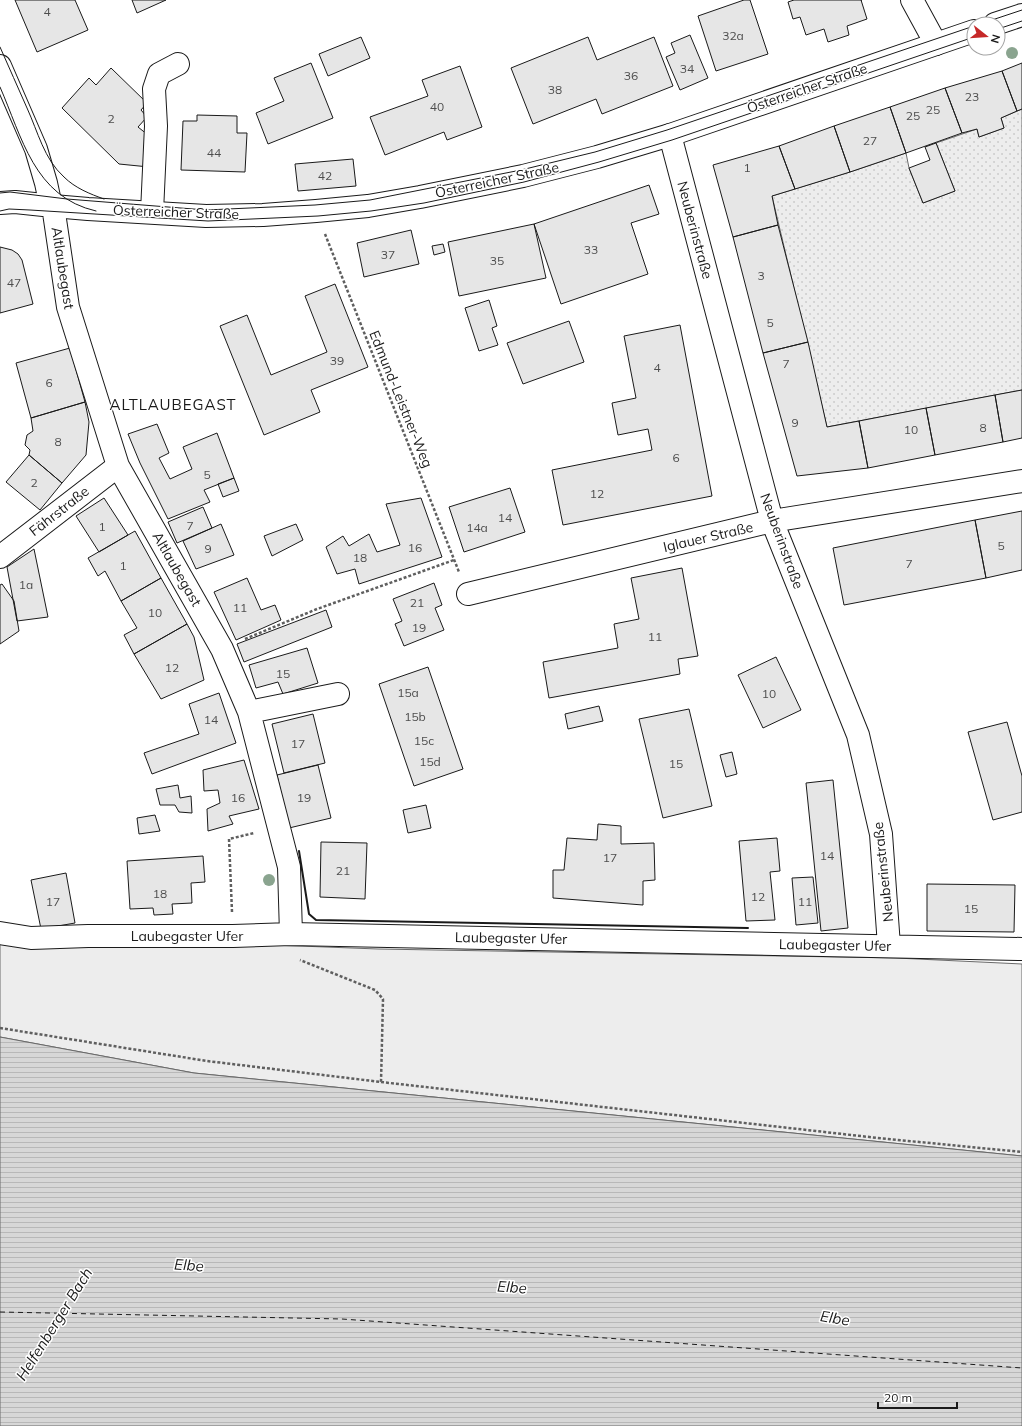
<svg xmlns="http://www.w3.org/2000/svg" width="1022" height="1426" font-family="Mulish,sans-serif">
<style>
.built{fill:#ededed;stroke:#6a6a6a}
.garden{fill:url(#garden-dots);stroke:#6a6a6a}
.water{fill:url(#water-rules);stroke:#6a6a6a}
.lines{fill:none;stroke-linecap:round;stroke-linejoin:round}
.ferry{stroke:#1a1a1a;stroke-width:1;stroke-dasharray:5 4;stroke-linecap:butt}
.building{fill:#e6e6e6;stroke:#1a1a1a}
.minor-casing{stroke:#1a1a1a;stroke-width:24}
.major-casing{stroke:#1a1a1a;stroke-width:24}
.path{stroke:#5f5f5f;stroke-width:2.5;stroke-dasharray:3 2;stroke-linecap:butt}
.minor{stroke:#fff;stroke-width:22}
.major{stroke:#fff;stroke-width:22}
.tram{stroke:#1a1a1a;stroke-width:1}
.wall{stroke:#1a1a1a;stroke-width:2}
.tree{fill:#8aa48f}
.labels{text-anchor:middle;dominant-baseline:central;stroke-width:3;stroke-linejoin:round;paint-order:stroke}
.number-label{font-size:12px;fill:#4d4d4d}
.street-label{font-size:14px;fill:#1a1a1a;stroke:#fff}
.neighbourhood-label{font-size:15px;letter-spacing:1px;fill:#1a1a1a;stroke:#fff}
.water-label{font-size:15px;font-style:italic;fill:#1a1a1a;stroke:#fff}
</style>
<defs>
<pattern id="garden-dots" width="8" height="8" patternUnits="userSpaceOnUse"><rect width="8" height="8" fill="#ededed"/><path d="M2 2h.1M6 6h.1" fill="none" stroke="#cbcbcb" stroke-width="1.8" stroke-linecap="round"/></pattern>
<pattern id="water-rules" width="6" height="5" patternUnits="userSpaceOnUse"><rect width="6" height="5" fill="#d7d7d7"/><path d="M0 2.5h6" fill="none" stroke="#b8b8b8"/></pattern>
</defs>
<rect width="100%" height="100%" fill="#fff"/>
<path class="built" d="M0,942L220,943L378,949L896,958L1022,964V1156L194,1073L0,1037Z"/>
<path class="garden" d="M1022,109V390L827,427L772,196L850,172L906,153L909,168L923,203L955,191L936,143L977,129L979,137L1004,128L1001,118Z"/>
<path class="water" d="M0,1037L194,1073L1022,1156V1426H0Z"/>
<g class="lines">
<path class="ferry" d="M0,1312L342,1319L1022,1368"/>
</g>
<path class="building" d="M15,0H75L88,30L37,52Z
M132,0H166L137,13Z
M744,0H750L768,54L716,71L698,16Z
M794,0H862H861L867,19L847,26L849,35L828,42L824,29L806,35L800,17L793,19L788,2Z
M690,35L708,78L680,90L666,57L675,53L671,43Z
M361,37L370,58L328,76L319,54Z
M588,37L597,60L654,37L673,86L602,114L596,99L533,124L511,68Z
M311,63L333,118L268,144L256,113L284,101L274,78Z
M1022,63V109L1017,111L1002,71Z
M460,66L482,127L447,140L444,132L385,155L370,117L428,96L422,80Z
M111,68L147,103L141,110L147,117L138,127L148,135L149,167L119,164L62,108L89,78L96,85Z
M1002,71L1017,111L1001,118L1004,128L979,137L977,129L962,133L945,88Z
M945,88L962,133L906,153L890,107Z
M890,107L906,153L850,172L834,126Z
M197,115L237,116V133H247L245,172L181,170L183,121H197Z
M834,126L850,172L795,189L779,146Z
M936,143L955,191L923,203L909,168L930,160L925,147Z
M779,146L795,189L772,196L778,225L733,237L713,165Z
M353,159L356,186L298,191L295,164Z
M649,185L659,214L631,223L648,274L561,304L534,224Z
M534,224L546,278L459,296L448,242Z
M778,225L808,342L763,353L733,237Z
M411,230L419,264L364,277L357,243Z
M443,244L445,252L434,255L432,246Z
M0,247L12,250L18,254L22,260L33,304L0,313Z
M335,284L368,367L311,390L320,412L264,435L220,326L247,315L271,375L327,352L305,296Z
M489,300L497,326L492,328L498,345L479,351L465,308Z
M569,321L584,362L523,384L507,343Z
M680,325L712,496L563,525L552,470L652,450L648,429L618,435L612,403L636,398L624,336Z
M808,342L827,427L859,421L868,468L797,476L763,353Z
M70,348L85,402L31,418L16,363Z
M1022,390V438L1003,442L995,395Z
M995,395L1003,442L935,455L926,408Z
M85,402L89,422L86,455L62,483L29,455L30,450L25,445L27,435L33,431L31,418Z
M926,408L935,455L868,468L859,421Z
M157,424L169,453L159,458L170,479L192,469L183,447L217,433L234,478L204,490L210,502L168,519L140,463L128,434Z
M29,455L62,483L40,510L6,482Z
M234,478L239,491L223,497L218,484Z
M510,488L525,532L464,552L449,507Z
M104,498L128,535L99,552L76,516Z
M421,498L442,557L359,584L355,569L337,574L326,547L343,536L349,546L369,534L377,552L400,545L386,504Z
M203,507L212,528L177,543L168,522Z
M1022,511V570L986,578L975,520Z
M975,520L986,578L844,605L833,548Z
M221,524L234,555L196,569L183,541Z
M296,524L303,540L272,556L264,536Z
M135,531L161,578L121,601L105,571L98,576L88,558Z
M34,549L48,617L17,621L7,567Z
M682,568L698,656L678,659L680,674L549,698L543,662L618,648L614,624L639,619L631,578Z
M161,578L187,624L134,654L124,635L137,628L121,601Z
M247,578L261,610L275,605L281,620L236,640L214,592Z
M434,583L442,605L435,608L444,630L404,646L395,624L402,621L393,599Z
M2,584L14,601L19,631L0,644V585Z
M326,610L332,627L244,662L237,644Z
M187,624L194,637L204,680L161,699L134,654Z
M307,648L318,683L283,694L278,682L256,688L249,665Z
M776,657L801,710L763,728L738,675Z
M428,667L463,769L414,786L379,684Z
M219,693L236,743L152,774L144,753L199,734L189,704Z
M599,706L603,721L568,729L565,714Z
M689,709L712,806L663,818L639,719Z
M313,714L325,763L284,773L272,724Z
M1007,722L1022,776V812L993,820L968,732Z
M732,752L737,774L726,777L720,755Z
M244,760L259,809L229,816L233,824L208,831L207,809L220,803L218,790L204,791L203,770Z
M318,765L331,818L289,828L277,775Z
M833,780L848,928L821,931L806,783Z
M178,785L180,798L191,796L192,813L179,812L175,805H160L156,789Z
M426,805L431,828L408,833L403,810Z
M155,815L160,831L139,834L137,818Z
M598,824L621,826V844L654,843L655,880L643,881V905L553,898V870H564L567,838L597,840Z
M777,838L780,871L770,872L775,920L746,921L739,841Z
M321,842L367,843L365,899L320,897Z
M203,856L205,882L191,883L192,903L172,904L173,914L154,915L153,908L130,909L127,861Z
M66,873L75,923L41,929L31,880Z
M813,877L818,923L796,925L792,878Z
M927,884L1015,885L1014,932L927,931Z"/>
<g class="lines">
<g class="minor-casing">
<path id="minor" d="M912,0L936,44
M0,66L36,149L46,183L49,197L53,206L68,307L118,466L222,649L249,712L289,867L291,934
M670,135L772,521L858,735L881,834L889,946
M0,203L15,202L53,206
M152,212L156,126L154,89L159,74L178,64
M0,557L118,466
M468,594L772,521L1022,481
M249,712L338,694
M0,933L31,938L88,936H233L291,934L1022,949"/>
</g>
<g class="major-casing">
<path id="major" d="M995,24L1022,15
M53,206L88,209L206,216L263,215L316,211L368,206L420,197L523,176L597,157L670,135L974,31"/>
</g>
<path class="path" d="M325,234L459,572
M245,639L317,609L454,560
M232,912L229,839L254,833
M0,1028L207,1061L381,1082L383,999L375,990L300,960
M381,1082L878,1138L1022,1152"/>
<use href="#minor" class="minor"/>
<use href="#major" class="major"/>
<path class="tram" d="M980,24L1022,10
M998,29L1022,21
M0,47C9,67 18,88 27,108C38,132 44,159 64,177C75,188 90,194 104,199
M0,87C22,137 34,197 96,211
M0,193L10,192L67,199L206,210L315,205L370,200L521,170L595,152L667,130L974,26
M0,211L9,209L30,210L208,221L318,216L371,211L424,203L524,182L599,162L672,140L974,37"/>
<path class="wall" d="M299,851L309,914L316,920L748,928"/>
</g>
<g class="tree">
<circle cx="1012" cy="53" r="6"/>
<circle cx="269" cy="880" r="6"/>
</g>
<g class="labels">
<g class="number-label">
<text x="47" y="11">4</text>
<text x="733" y="35">32a</text>
<text x="687" y="68">34</text>
<text x="631" y="75">36</text>
<text x="555" y="89">38</text>
<text x="972" y="96">23</text>
<text x="437" y="106">40</text>
<text x="933" y="109">25</text>
<text x="913" y="115">25</text>
<text x="111" y="118">2</text>
<text x="870" y="140">27</text>
<text x="214" y="152">44</text>
<text x="747" y="167">1</text>
<text x="325" y="175">42</text>
<text x="591" y="249">33</text>
<text x="388" y="254">37</text>
<text x="497" y="260">35</text>
<text x="761" y="275">3</text>
<text x="14" y="282">47</text>
<text x="770" y="322">5</text>
<text x="337" y="360">39</text>
<text x="786" y="363">7</text>
<text x="657" y="367">4</text>
<text x="49" y="382">6</text>
<text x="795" y="422">9</text>
<text x="983" y="427">8</text>
<text x="911" y="429">10</text>
<text x="58" y="441">8</text>
<text x="676" y="457">6</text>
<text x="207" y="474">5</text>
<text x="34" y="482">2</text>
<text x="597" y="493">12</text>
<text x="505" y="517">14</text>
<text x="190" y="525">7</text>
<text x="102" y="526">1</text>
<text x="477" y="527">14a</text>
<text x="1001" y="545">5</text>
<text x="415" y="547">16</text>
<text x="208" y="548">9</text>
<text x="360" y="557">18</text>
<text x="909" y="563">7</text>
<text x="123" y="565">1</text>
<text x="26" y="584">1a</text>
<text x="417" y="602">21</text>
<text x="240" y="607">11</text>
<text x="155" y="612">10</text>
<text x="419" y="627">19</text>
<text x="655" y="636">11</text>
<text x="172" y="667">12</text>
<text x="283" y="673">15</text>
<text x="408" y="692">15a</text>
<text x="769" y="693">10</text>
<text x="415" y="716">15b</text>
<text x="211" y="719">14</text>
<text x="424" y="740">15c</text>
<text x="298" y="743">17</text>
<text x="430" y="761">15d</text>
<text x="676" y="763">15</text>
<text x="238" y="797">16</text>
<text x="304" y="797">19</text>
<text x="827" y="855">14</text>
<text x="610" y="857">17</text>
<text x="343" y="870">21</text>
<text x="160" y="893">18</text>
<text x="758" y="896">12</text>
<text x="53" y="901">17</text>
<text x="805" y="901">11</text>
<text x="971" y="908">15</text>
</g>
<g class="street-label">
<text transform="translate(807 88) rotate(-19)">Österreicher Straße</text>
<text transform="translate(497 180) rotate(-12)">Österreicher Straße</text>
<text transform="translate(176 212) rotate(2)">Österreicher Straße</text>
<text transform="translate(695 230) rotate(75)">Neuberinstraße</text>
<text transform="translate(63 268) rotate(81)">Altlaubegast</text>
<text transform="translate(401 399) rotate(68)">Edmund-Leistner-Weg</text>
<text transform="translate(59 511) rotate(-38)">Fährstraße</text>
<text transform="translate(708 537) rotate(-13)">Iglauer Straße</text>
<text transform="translate(782 541) rotate(70)">Neuberinstraße</text>
<text transform="translate(177 569) rotate(60)">Altlaubegast</text>
<text transform="translate(883 872) rotate(-96)">Neuberinstraße</text>
<text x="187" y="936">Laubegaster Ufer</text>
<text transform="translate(511 938) rotate(1)">Laubegaster Ufer</text>
<text transform="translate(835 945) rotate(1)">Laubegaster Ufer</text>
</g>
<g class="neighbourhood-label">
<text x="173" y="404">ALTLAUBEGAST</text>
</g>
<g class="water-label">
<text transform="translate(189 1265) rotate(4)">Elbe</text>
<text transform="translate(512 1287) rotate(4)">Elbe</text>
<text transform="translate(835 1318) rotate(9)">Elbe</text>
<text transform="translate(54 1324) rotate(-58)">Helfenberger Bach</text>
</g>
</g>
<g transform="translate(986 36) rotate(107)"><circle r="19" fill="#ffffff" stroke="#a3a3a3"/>
<path d="M0-3L7 15L0 10L-7 15Z" fill="#c62828"/>
<text y="-6" font-size="11" font-weight="bold" text-anchor="middle" fill="#1a1a1a">N</text>
</g>
<path d="M878 1402v6h79v-6" fill="none" stroke="#1a1a1a" stroke-width="2"/>
<text x="884" y="1402" font-size="12" fill="#1a1a1a" stroke="#ffffff" stroke-width="3" paint-order="stroke">20 m</text>
</svg>
